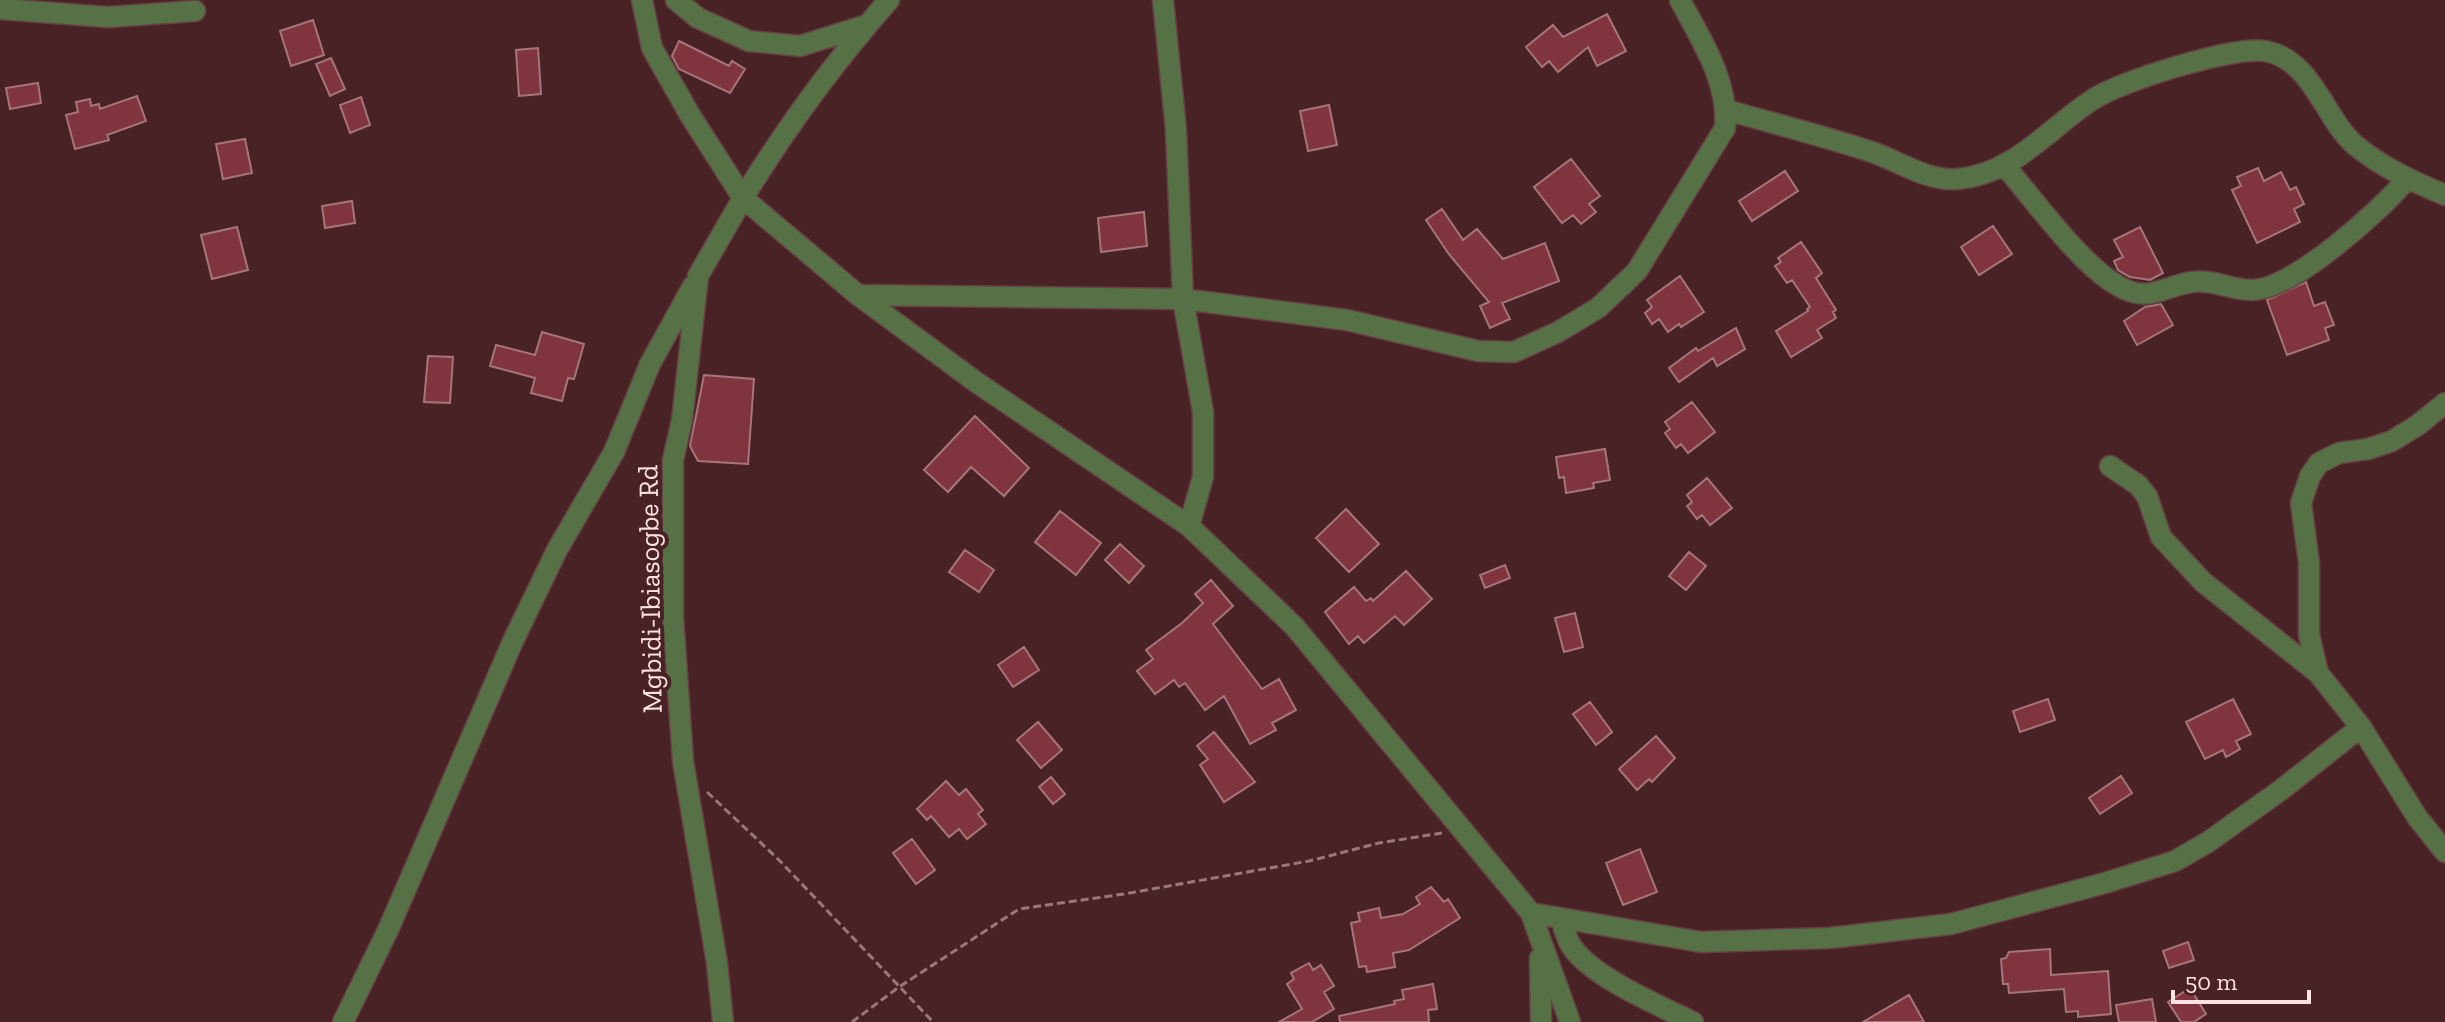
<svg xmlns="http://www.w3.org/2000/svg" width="2445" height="1022" font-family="'Zilla Slab',serif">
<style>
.building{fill:#80343e;stroke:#a57579;stroke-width:2}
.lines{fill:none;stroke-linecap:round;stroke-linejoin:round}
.minor-casing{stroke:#664144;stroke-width:23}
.path{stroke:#99787a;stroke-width:3;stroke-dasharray:8 4;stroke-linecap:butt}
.minor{stroke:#567145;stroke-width:20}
.labels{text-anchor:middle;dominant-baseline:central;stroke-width:8;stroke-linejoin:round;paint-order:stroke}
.street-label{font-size:28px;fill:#fde2e3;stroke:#492226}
</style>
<rect width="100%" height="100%" fill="#492226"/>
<path class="building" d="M1607,14L1626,51L1597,66L1588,47L1558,72L1549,61L1542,67L1526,47L1553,25L1563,37Z
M313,20L324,55L291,66L280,31Z
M679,41L729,66L732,61L745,69L730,93L679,69L672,56Z
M538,48L541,94L519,96L516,50Z
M331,58L345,89L330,96L316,64Z
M38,83L41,103L10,109L6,88Z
M137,96L146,121L107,135L109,140L75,149L66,115L78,112L76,102L90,99L91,106L99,104L100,109Z
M361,97L370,125L350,133L340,105Z
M1329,105L1337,145L1308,151L1300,111Z
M245,139L252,173L223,179L216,144Z
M1571,159L1600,196L1589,204L1596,212L1581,224L1573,215L1562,223L1534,187Z
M2258,168L2264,181L2281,172L2290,190L2296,187L2304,204L2294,209L2300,222L2257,243L2232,190L2241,186L2237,177Z
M1785,171L1798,191L1752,221L1739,201Z
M352,201L355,223L325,228L322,206Z
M1442,209L1463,240L1477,229L1503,259L1545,243L1559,281L1502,303L1510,319L1490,328L1480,306L1489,302L1448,253L1426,220Z
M1144,212L1147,246L1101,252L1098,218Z
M1993,226L2012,254L1979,275L1961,247Z
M237,227L248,270L212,279L201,235Z
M2140,227L2163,273L2150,280L2130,277L2118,270L2114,261L2123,257L2114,240Z
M1801,242L1822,273L1816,278L1836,310L1833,312L1836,318L1817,330L1822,338L1791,357L1776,331L1808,311L1807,309L1810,307L1792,280L1787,283L1775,266L1781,262L1778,258Z
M1680,276L1704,312L1681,327L1679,324L1668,332L1659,319L1652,324L1645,313L1652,307L1647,300Z
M2306,282L2314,306L2325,302L2334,325L2325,328L2329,340L2287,355L2267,300Z
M2161,304L2173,325L2137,345L2124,321L2145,307Z
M1736,328L1745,349L1717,366L1713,358L1679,382L1669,368L1696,348L1698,351Z
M542,332L584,344L574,379L568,378L562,401L531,393L535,378L490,366L496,345L535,355Z
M428,356L453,357L450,403L424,402Z
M704,375L754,379L748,464L698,461L690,446Z
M1692,402L1715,432L1688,453L1681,444L1676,448L1665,433L1670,429L1665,422Z
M975,416L1029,468L1004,496L971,467L948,492L924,470Z
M1605,449L1610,480L1593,483L1594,488L1566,493L1564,477L1559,478L1556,457Z
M1707,478L1732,508L1710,525L1702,515L1697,519L1687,506L1692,502L1687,495Z
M1346,509L1379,544L1349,572L1316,538Z
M1060,511L1101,543L1076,575L1035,542Z
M1120,544L1144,566L1129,583L1105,560Z
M965,550L994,570L979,592L949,572Z
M1689,552L1706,566L1686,590L1669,576Z
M1505,565L1510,578L1485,588L1480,575Z
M1406,571L1432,599L1404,625L1395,616L1364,643L1358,636L1349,644L1325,612L1354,587L1366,601L1371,598L1373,601Z
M1211,580L1233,606L1213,624L1262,689L1279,679L1296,710L1272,723L1276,730L1250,744L1224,696L1205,710L1185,683L1179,687L1174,680L1155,694L1137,671L1153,659L1146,650L1182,623L1203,603L1195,594Z
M1575,613L1583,647L1564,652L1555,618Z
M1024,647L1039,670L1013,687L998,665Z
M2048,699L2055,720L2020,732L2013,711Z
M2233,699L2251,734L2236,741L2240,749L2226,757L2223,750L2205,759L2186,722Z
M1590,702L1612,732L1596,745L1573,714Z
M1038,722L1062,750L1041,768L1017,740Z
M1214,732L1255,782L1224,802L1200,765L1208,759L1197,746Z
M1656,736L1675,758L1652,782L1649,779L1637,790L1619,769Z
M2121,776L2132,793L2100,814L2089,798Z
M1051,777L1065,794L1053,804L1039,787Z
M946,781L959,795L966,789L983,810L978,814L986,824L967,839L959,829L949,837L931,816L927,820L917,809Z
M912,839L935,870L916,884L893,853Z
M1640,849L1657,892L1623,905L1606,863Z
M1431,887L1444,902L1448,899L1460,918L1409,950L1393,953L1395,967L1367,972L1366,966L1359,967L1351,923L1360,921L1358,913L1379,908L1381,918L1403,914L1420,904L1416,897Z
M2188,942L2194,960L2169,968L2163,951Z
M2050,949L2051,975L2108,971L2111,1014L2078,1017V1011L2066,1012L2064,989L2009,993L2008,984H2003L2001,959L2006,958L2009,952Z
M1309,963L1313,970L1321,965L1334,986L1324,992L1334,1009L1312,1022H1279L1302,1009L1287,984L1294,979L1291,973Z
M1433,984L1437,1009L1428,1010L1429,1022H1340L1339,1016L1395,1004L1394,1001L1404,999L1402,990Z
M2190,988L2206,1014L2194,1022H2181L2168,1002Z
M1909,995L1924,1022H1863Z
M2152,999L2156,1022H2119L2116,1005Z"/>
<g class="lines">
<g class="minor-casing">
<path id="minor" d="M642,0L652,48L690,115L743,198L698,276L682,420L673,460V617L683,761L717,963L723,1022
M676,0L698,18L749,41L800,46L867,25
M889,0C834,62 786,128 743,198L858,295L976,382L1189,526L1294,626L1531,913L1570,1022
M1163,0L1176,130L1183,299L1203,412V477L1189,526
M0,9L108,17L195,11
M1727,110C1775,124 1824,136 1872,152C1899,161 1928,182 1958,179C2014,174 2048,129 2092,100C2120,81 2233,46 2265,51C2312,59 2324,118 2355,145C2381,167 2414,182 2445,195
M2005,166C2034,200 2076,258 2112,282C2148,306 2159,287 2192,282C2213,279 2231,290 2252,290C2293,290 2381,210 2407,179
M858,295L1183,299L1347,320L1478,351L1514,352L1558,332L1598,308L1637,271L1725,128C1729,81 1701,40 1680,0
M2110,466L2138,485L2147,496L2161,537L2203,582L2318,673L2361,727L2417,817L2445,852
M2318,673L2309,635V563L2301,503L2310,476L2319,463L2339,453L2368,449L2392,441L2418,425L2445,403
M1531,913L1701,942L1830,938L1951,924L2105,883L2175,861L2208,842L2281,790L2361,727
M1560,918C1564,927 1566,939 1572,947C1592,977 1660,1006 1693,1022
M1540,958L1541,1022
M343,1022L389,928L513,641L557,550L614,452L650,364L693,286"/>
</g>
<path class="path" d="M707,792L780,861L933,1022
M852,1022L899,987L1019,909L1124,894L1309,861L1379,843L1442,833"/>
<use href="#minor" class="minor"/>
</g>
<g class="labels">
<g class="street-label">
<text transform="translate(650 589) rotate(-91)">Mgbidi-Ibiasogbe Rd</text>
</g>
</g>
<path d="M2173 990v12h136v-12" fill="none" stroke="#fde2e3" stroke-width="4"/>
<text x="2185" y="990" font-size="24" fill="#fde2e3" stroke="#492226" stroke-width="6" paint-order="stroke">50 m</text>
</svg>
